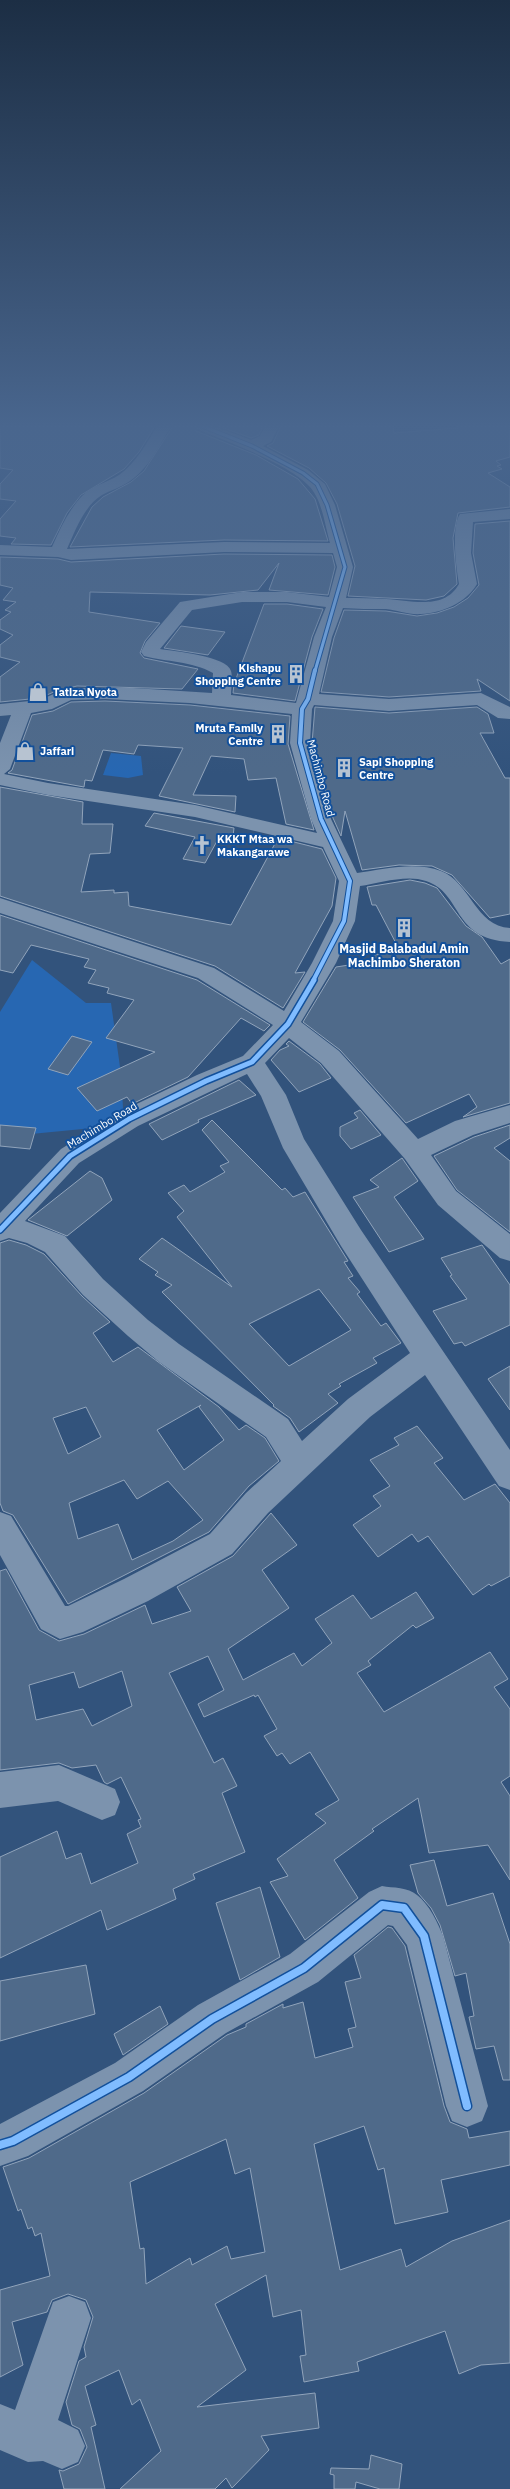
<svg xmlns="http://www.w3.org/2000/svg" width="510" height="2489" font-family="'IBM Plex Sans',sans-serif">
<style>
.green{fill:#2767b2}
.building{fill:#4f6a8a;stroke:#91a4bb;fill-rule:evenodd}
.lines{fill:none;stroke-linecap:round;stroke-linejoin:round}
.minor{fill:#7c93ae;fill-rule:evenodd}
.cycleway-far3-casing{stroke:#12509b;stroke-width:5}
.cycleway-far2-casing{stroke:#12509b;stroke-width:6}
.cycleway-far1-casing{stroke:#12509b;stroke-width:8}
.cycleway-casing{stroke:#12509b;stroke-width:11}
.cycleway-far3{stroke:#80bcff;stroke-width:3}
.cycleway-far2{stroke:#80bcff;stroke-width:4}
.cycleway-far1{stroke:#80bcff;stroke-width:5}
.cycleway{stroke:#80bcff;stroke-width:8}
.labels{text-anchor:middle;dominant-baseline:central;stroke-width:4;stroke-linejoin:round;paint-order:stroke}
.far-poi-label{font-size:11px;font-weight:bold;fill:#fff;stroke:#12509b;text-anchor:start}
.far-street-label{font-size:11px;fill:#fff;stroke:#12509b}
.poi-label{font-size:12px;font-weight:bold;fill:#fff;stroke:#12509b}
</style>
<rect width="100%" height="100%" fill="#32537c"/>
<path class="green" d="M111,753L141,756L143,775L128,778L103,775Z
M32,960L86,1003H111L121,1074L124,1125L0,1137V1012Z"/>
<path class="building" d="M0,426H155L139,452L124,469L81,495L67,513L51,545L11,544L16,538L0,536V519L16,501L0,499V484L13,470L0,468Z
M173,426H193L196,431L256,455L298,479L315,499L328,541L224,540L70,547L92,507L103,497L131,482L144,471Z
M218,426H263L259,435L251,438Z
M281,426H393L394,433L458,428L456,426H510V457L496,461L501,465L497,466L502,469L488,473L510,487V507L458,513L453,538L457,584L444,596L426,600L348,596L355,566L337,504L326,483L309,468L267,446L273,443Z
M510,521V701L477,679L481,691L389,697L321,692L334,638L344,610L386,611L417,616L437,613L454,607L468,598L479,585L473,553L475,524Z
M224,554L332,555L335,567L328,595L269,590L279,563L258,590L210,595L90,592L89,612L160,623L145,641L140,653L144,658L198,669L182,689L77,686L56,691L40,698L0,702V677L20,662L0,657V645L13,635L0,629V620L11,612L5,610L16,602L3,600L13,588L0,585V557L58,559L71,562Z
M264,604H287L323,609L312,637L295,701L233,693L234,684Z
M181,626L225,632L208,655L164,648Z
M105,701L190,705L290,716L288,744L314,830L286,824L276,778L248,780L244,759L211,756L193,795L236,796L235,812L159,796L183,748L138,745L134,754L103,750L92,781L85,780L84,787L8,773L12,770L32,715L53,711L71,702Z
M315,707L389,713L477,707L488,714L494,733H480L505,778H510V914L490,918L452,875L432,866L399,865L362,870L345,811L341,836L333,818L312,743Z
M0,787L83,802L82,824H113L110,853L90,854L81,892L114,890V893L128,892L129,906L231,925L278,838L322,849L336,878L332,906L295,973L305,972L283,1008L215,966L0,896Z
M154,813L234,828L232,844L217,841L205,863L183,859L195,837L145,826Z
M410,880L425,883L437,888L466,926L482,937L501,964L510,959V1103L463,1117L477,1107L469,1094L406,1123L340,1050L303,1022L336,967L375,961L373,955L400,951L376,905H372L367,887Z
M0,915L197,980L270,1025L264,1031L241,1018L188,1077L132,1104L127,1097L97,1111L77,1088L155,1052L106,1038L134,1000L107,993L109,988L88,983L96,970L84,967L89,959L31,945L13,973L0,970Z
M72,1036L92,1042L68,1075L48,1069Z
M289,1041L320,1064L331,1078L299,1092L271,1060L280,1050L289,1046L286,1044Z
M239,1080L256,1095L198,1120L199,1122L162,1140L149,1124Z
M360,1110L381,1135L351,1149L340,1136V1127L358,1118L354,1113Z
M212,1120L282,1190L285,1188L293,1197L305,1192L348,1261L344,1262L353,1276L348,1278L360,1292L357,1294L381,1326L386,1323L401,1343L373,1358L377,1363L339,1384L341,1386L328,1394L338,1403L299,1432L290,1418L273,1406L274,1405L162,1292L172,1285L155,1275L158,1272L139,1259L162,1238L232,1287L177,1217L184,1211L168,1193L184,1185L190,1192L225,1172L220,1166L229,1162L202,1130ZM319,1289L351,1330L289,1366L249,1324Z
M0,1125L36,1128L30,1149L0,1146Z
M510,1125V1138L494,1148L510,1161V1232L457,1190L434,1156L474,1137Z
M402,1158L418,1181L394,1197L424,1239L389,1252L353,1197L379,1187L370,1180Z
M90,1171L102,1178L112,1200L67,1236L28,1220Z
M9,1240L26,1245L44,1254L82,1296L110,1322L93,1333L113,1362L138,1347L219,1407L239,1430L246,1425L265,1438L279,1461L249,1486L209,1532L68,1604L13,1515L3,1511L0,1503V1243ZM201,1405L199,1407L224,1440L184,1470L157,1430ZM86,1407L101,1437L68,1454L53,1418ZM124,1480L137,1499L168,1481L203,1520L173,1541L132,1560L118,1524L78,1539L69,1503Z
M482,1245L510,1285V1325L465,1346L462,1342L454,1344L433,1311L467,1299L450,1276L452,1275L441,1258Z
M510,1366V1410L488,1379Z
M417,1426L443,1458L434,1463L464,1500L495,1484L510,1503V1576L491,1586L489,1584L473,1595L428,1536L418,1542L412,1534L378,1557L353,1525L381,1506L373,1496L390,1486L370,1460L399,1445L394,1438Z
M271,1513L297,1545L262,1570L289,1608L228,1649L243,1680L294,1653L302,1666L332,1643L315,1619L353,1595L371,1619L416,1592L434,1618L416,1628L413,1625L368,1661L371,1665L357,1673L384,1712L490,1652L508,1679L494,1687L510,1709V1776L501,1782L510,1796V1880L488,1845L429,1853L418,1798L372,1829L374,1831L334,1860L358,1898L305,1940L270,1882L288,1876L277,1859L326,1823L315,1814L339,1800L310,1752L290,1764L282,1753L277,1756L264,1736L277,1729L258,1695L255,1697L254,1695L204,1717L198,1704L224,1690L208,1656L169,1673L214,1763L223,1758L237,1786L222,1793L245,1852L193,1874L195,1879L173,1889L176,1899L107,1930L101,1910L0,1958V1857L57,1831L66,1859L81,1853L91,1884L138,1863L127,1834L141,1827L138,1820L141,1819L121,1777L107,1784L104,1782L96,1765L72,1768L59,1763L0,1770V1571L6,1569L39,1630L59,1641L84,1634L145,1605L152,1624L191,1611L177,1587L233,1556ZM122,1671L132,1706L92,1726L83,1709L36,1720L29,1685L74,1672L79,1688Z
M434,1860L447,1906L493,1893L510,1944V2080H503L494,2046L476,2049L469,2017L474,2016L466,1973L455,1976L440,1925L431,1908L418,1893L410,1865Z
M260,1887L280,1957L240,1980L216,1903Z
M388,1927L392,1928L405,1946L444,2106L450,2122L467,2129L469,2138L510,2131V2165L441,2180L448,2212L395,2224L384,2168L378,2170L364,2126L314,2144L340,2270L401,2249L406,2267L452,2241L510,2220V2363L481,2365L459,2374L445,2331L357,2362L359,2371L304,2382L300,2356L306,2355L301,2310L273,2317L266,2275L215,2304L246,2370L197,2407L315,2393L319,2428L261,2436L269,2450L232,2488L226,2478L215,2489H120L161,2451L140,2399L132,2405L119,2370L85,2386L96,2425L91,2427L105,2489H64L59,2470L63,2471L79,2464L87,2447L80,2429L72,2425L66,2402L79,2361L86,2357L84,2347L93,2317L86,2300L68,2294L52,2300L47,2312L12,2322L23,2365L0,2377V2290L50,2276L41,2233L35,2236L32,2227L28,2229L21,2209L18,2211L3,2167L29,2158L144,2093L227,2035L246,2027V2024L283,2004V2008L303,2002L315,2058L353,2047L348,2029L356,2027L345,1982L361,1978L354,1955ZM226,2139L235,2174L250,2168L265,2252L231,2259L227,2246L192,2265L190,2258L146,2284L144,2248L140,2249L130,2182Z
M86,1965L95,2014L0,2041V1981Z
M160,2006L168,2024L123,2055L114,2034Z
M371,2455L402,2464L399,2489H380L356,2482L355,2489H334V2475L330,2474L331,2468L369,2469Z"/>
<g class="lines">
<path class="minor" d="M157,426H171C160,445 149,468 130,481C122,487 111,490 102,495C84,506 75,531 67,549L224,542L330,543C325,526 322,499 309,486C289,464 226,441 197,429L195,426H214L251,440L260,436L265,426H279L271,442L263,446L308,470L325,484L335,505L353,567L346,598C359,598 373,598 386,599C410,600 444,611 459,584C456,568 451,527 460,514L510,509V519L473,522L471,553L477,584C466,603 442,613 421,614C409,615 397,610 386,609C371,609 357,609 343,608L332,637L319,694L389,699L481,693L510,707V719L498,718L477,705L389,711L314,705L312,709L310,743L331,819L357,873C384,869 415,861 441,871C471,883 475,926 510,928V942C451,939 463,893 426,881C407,874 379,883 360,886L355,921L336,963L301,1022L339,1051L418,1139L455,1121L510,1105V1123L473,1135L431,1155L456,1191L510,1234V1261L500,1258L438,1205L405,1159L321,1063L289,1038L265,1063L286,1095L304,1139L361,1230L510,1450V1490L499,1486L425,1375L370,1417L268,1513L232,1554L148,1601L83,1632L60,1639L41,1629L0,1555V1512L11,1516L65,1606H68L124,1579L210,1534L246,1493L281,1461L266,1437L159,1362L128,1336L83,1295L45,1252L27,1243L9,1238L0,1241V1213L61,1149L120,1112L197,1075L243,1056L273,1025L198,978L0,913V898L214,968L284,1011L312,963L333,921L339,881L323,847L195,817L48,795L0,785V743L11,715L0,716V704L40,700L56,693L77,688H133L212,693L213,673C192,661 166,662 144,656L141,652L146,642L180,602L242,592H287L329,597L337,567L333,553L224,552L71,560L58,557L0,555V545L52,547C60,529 68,511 82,496C92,485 107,483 119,475C135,464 147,443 157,426ZM242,602H287L326,607L314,637L296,703L231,695C231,688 233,678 231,671C227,656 174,651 160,649L192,610ZM105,699L190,703L292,714L290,743L311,819L317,833L195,805L48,783L4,774L10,769L31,713L52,709L71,700ZM247,1074L261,1096L283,1148L341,1246L410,1353L348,1399L302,1441L288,1419L179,1344L148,1320L103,1279L65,1236L25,1221L79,1163L138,1126Z
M59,1765L115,1789L120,1802L115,1815L102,1820L58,1801L0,1808V1772Z
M382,1886C393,1888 408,1887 417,1895C429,1904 438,1923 443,1936L488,2106L482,2121L467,2127L452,2121L446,2106L407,1945L393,1926L388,1925L318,1982L226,2033L143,2091L28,2156L0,2166V2124L115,2063L198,2005L290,1954L369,1892Z
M69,2296L85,2302L91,2318L58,2420L78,2430L85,2446L78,2462L62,2469L43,2461L28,2462L0,2450V2404L15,2410L53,2302Z"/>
<g class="cycleway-far3-casing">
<path id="cycleway-far3" d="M202,426L252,446L303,473L317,484L327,505L345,567L315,671"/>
</g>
<g class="cycleway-far2-casing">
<path id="cycleway-far2" d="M313,981L344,921L350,881L321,819L300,743L302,709L308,699L315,670"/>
</g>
<g class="cycleway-far1-casing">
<path id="cycleway-far1" d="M0,1230L70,1156L129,1119L206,1081L252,1062L288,1024L314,980"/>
</g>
<g class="cycleway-casing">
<path id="cycleway" d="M0,2145L13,2141L129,2077L212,2019L304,1968L382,1905L404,1908L424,1936L467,2106"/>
</g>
<use href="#cycleway-far3" class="cycleway-far3"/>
<use href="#cycleway-far2" class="cycleway-far2"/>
<use href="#cycleway-far1" class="cycleway-far1"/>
<use href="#cycleway" class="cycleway"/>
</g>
<linearGradient id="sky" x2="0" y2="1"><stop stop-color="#1c2e44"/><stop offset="0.55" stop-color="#49668e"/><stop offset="1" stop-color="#49668e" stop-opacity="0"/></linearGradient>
<rect width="510" height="774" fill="url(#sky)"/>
<defs>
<g id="building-bare" transform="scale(1.5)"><path d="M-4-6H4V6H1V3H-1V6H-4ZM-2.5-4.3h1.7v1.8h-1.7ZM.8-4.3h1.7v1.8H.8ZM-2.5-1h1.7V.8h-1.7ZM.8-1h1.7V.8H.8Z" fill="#b7c3d1" stroke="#12509b" stroke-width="2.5" paint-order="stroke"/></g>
<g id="shop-bare" transform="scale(1.5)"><path d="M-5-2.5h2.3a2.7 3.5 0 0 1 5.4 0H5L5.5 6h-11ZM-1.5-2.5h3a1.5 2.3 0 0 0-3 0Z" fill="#b7c3d1" stroke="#12509b" stroke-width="2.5" paint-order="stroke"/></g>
<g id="church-bare" transform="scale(1.5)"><path d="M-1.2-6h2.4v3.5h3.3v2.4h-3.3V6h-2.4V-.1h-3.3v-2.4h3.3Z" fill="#b7c3d1" stroke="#12509b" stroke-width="2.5" paint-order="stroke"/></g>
</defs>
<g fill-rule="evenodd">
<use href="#building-bare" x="296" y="674"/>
<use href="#shop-bare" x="38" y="692"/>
<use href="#building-bare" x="278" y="734"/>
<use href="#shop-bare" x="25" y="751"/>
<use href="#building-bare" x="344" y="768"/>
<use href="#church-bare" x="202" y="845"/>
<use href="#building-bare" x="404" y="928"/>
</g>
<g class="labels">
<g class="far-poi-label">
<text x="281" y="668" text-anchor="end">Kishapu<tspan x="281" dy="13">Shopping Centre</tspan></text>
<text x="53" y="692">Tatiza Nyota</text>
<text x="263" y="728" text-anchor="end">Mruta Family<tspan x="263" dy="13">Centre</tspan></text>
<text x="40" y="751">Jaffari</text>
<text x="359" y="762">Sapi Shopping<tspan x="359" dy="13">Centre</tspan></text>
<text x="217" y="839">KKKT Mtaa wa<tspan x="217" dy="13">Makangarawe</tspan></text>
</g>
<g class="far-street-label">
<text transform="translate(321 778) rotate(75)">Machimbo Road</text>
<text transform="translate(102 1125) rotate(-31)">Machimbo Road</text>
</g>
<g class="poi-label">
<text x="404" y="948">Masjid Balabadul Amin<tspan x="404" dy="14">Machimbo Sheraton</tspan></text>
</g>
</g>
</svg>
